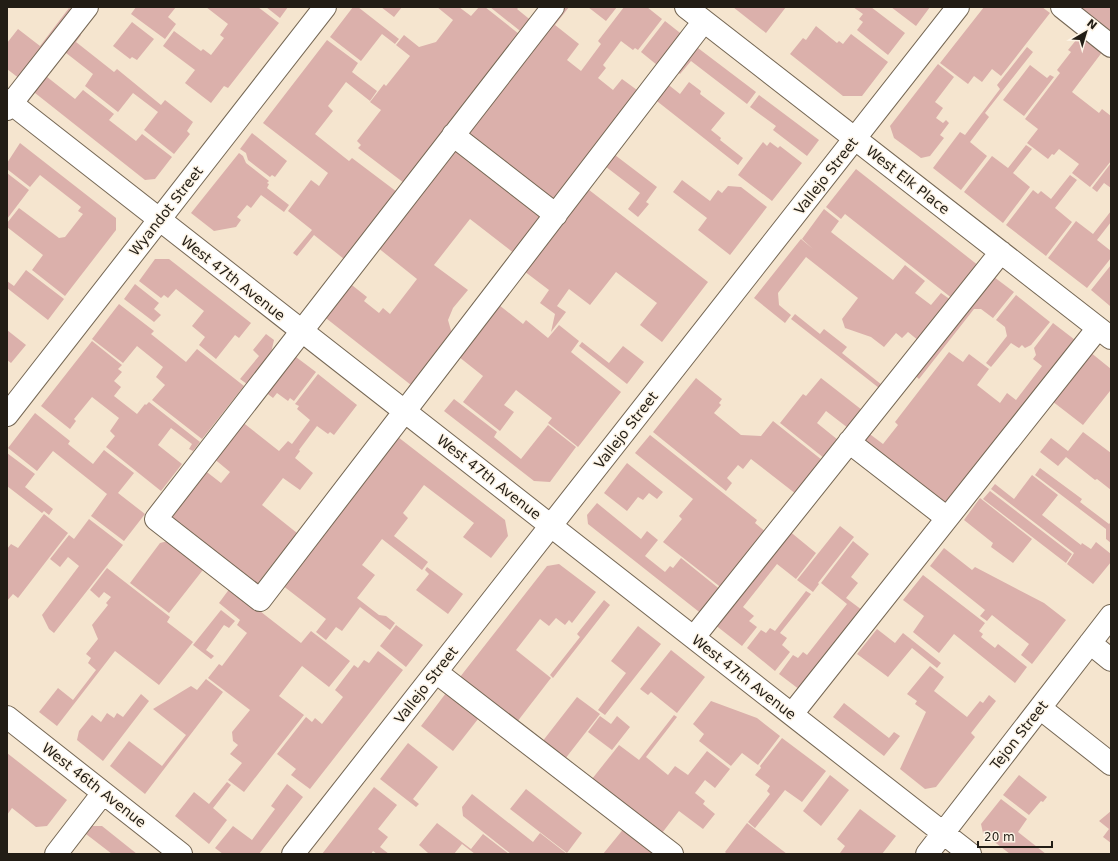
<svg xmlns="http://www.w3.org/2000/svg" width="1118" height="861" font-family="'DejaVu Sans',sans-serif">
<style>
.green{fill:#dbb0ab}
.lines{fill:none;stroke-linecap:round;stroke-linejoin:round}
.minor-casing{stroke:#756754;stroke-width:24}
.minor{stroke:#fff;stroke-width:22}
.labels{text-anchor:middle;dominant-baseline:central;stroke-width:3;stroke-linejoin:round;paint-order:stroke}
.street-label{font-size:14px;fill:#221d15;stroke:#fdf4e6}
</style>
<rect width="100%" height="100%" fill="#f5e5cf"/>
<path class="green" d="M136,7H176L168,17L176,24L165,39L131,14Z
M206,7H258L279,23L228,88L224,86L211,103L185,83L195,70L163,46L174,31L201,51L203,49L211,55L224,38L220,35L228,24Z
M266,7H288L280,18Z
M353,7H358L399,39L395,44L382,34L361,61L330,37Z
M381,7H402L394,17Z
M437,7H459L471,16L479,7H485L524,38L408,186L358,148L361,145L357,141L381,110L370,102L384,84L386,86L410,56L396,45L404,35L419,47L436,42L453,20Z
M490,7H519L517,9L533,22L524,34Z
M563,7H569L555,25L579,44L567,60L581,71L601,44L598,41L624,7H647L662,19L638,50L635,48L633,50L621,41L603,65L606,68L598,78L613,90L622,79L637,90L657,65L641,52L665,21L684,36L515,254L470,219L434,265L468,290L453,308L448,320L452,334L411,385L322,315L348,282L367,297L364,301L379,313L383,308L390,314L417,279L377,247Z
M588,7H617L606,21Z
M733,7H786L766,33Z
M853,7H871L905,33L888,55L857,30L863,22L859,19L863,14Z
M891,7H930L916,26Z
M984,7H1042L1050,13L1001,76L992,69L982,82L974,76L968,84L940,63Z
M1076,7H1111V35Z
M69,8L73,11L20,79L7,69V43L18,29L40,46Z
M132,22L154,39L137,60L132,57L130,59L113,46Z
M816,26L837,43L839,41L843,44L851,34L888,62L862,96H843L790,54L803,38L806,40Z
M75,31L81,35L76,42L114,72L117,69L161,105L165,100L193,122L187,131L190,134L174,154L144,130L158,112L133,93L118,112L85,86L93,74L61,49Z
M1081,34L1103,51L1072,92L1099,113L1102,109L1111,116V161L1090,187L1072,173L1079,164L1059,149L1054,155L1052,154L1048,159L1027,143L1038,129L1025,119L1060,73L1057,70L1071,52L1068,50Z
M327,40L358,63L352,72L377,91L370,101L346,82L328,106L333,111L315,134L349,161L352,158L401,195L349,263L314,235L297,256L293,253L312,230L288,211L311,180L319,186L328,173L263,123Z
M694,45L756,92L747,104L691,61L680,74L675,70Z
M1027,47L1033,52L985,113L989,117L970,142L987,156L961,190L933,168L960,132L965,135L1000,89L997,85Z
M938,64L954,77L935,102L943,108L936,118L943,123L946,120L949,123L940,135L944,138L930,156L921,158L894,138L890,126Z
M1030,65L1047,78L1050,75L1054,77L1024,116L1003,100Z
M42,73L75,99L83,90L114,114L109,120L136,141L142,134L172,157L155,179L145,180L30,89Z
M665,82L680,94L689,82L701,91L700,94L725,113L711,130L721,138L720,140L743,158L738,165L653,98Z
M759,95L819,140L807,156L773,130L776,126L750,107Z
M252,133L287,161L275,177L272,175L270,177L248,160L246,153L240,149Z
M763,142L767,146L770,142L778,148L780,146L802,163L772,201L738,175Z
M20,143L116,218V230L65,296L32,270L43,255L7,227V223L19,208L59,238L65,237L83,214L78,211L81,207L40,175L30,187L7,169V163Z
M1026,145L1032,149L1013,173L1030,187L1003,223L964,192L992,156L1008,168Z
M611,152L657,187L646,202L649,204L638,217L628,209L640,193L601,163Z
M239,153L243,156L246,163L269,181L267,183L269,184L267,188L289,205L284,212L261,195L251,208L247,205L237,217L241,220L236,227L214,231L191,213Z
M1111,163V188L1104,183L1097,192L1092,188Z
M856,169L979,266L953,299L845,214L841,219L826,207Z
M7,173L29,190L7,219Z
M1070,175L1077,180L1055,208L1072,222L1046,256L1006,225L1033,190L1038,194L1041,191L1051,199Z
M682,180L710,201L718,190L722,193L728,186L741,187L767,207L730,255L698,230L707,218L673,192Z
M584,186L708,282L662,342L640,325L657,303L616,272L590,305L569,289L557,306L566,312L551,332L555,314L540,303L549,290L520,268Z
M824,209L839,221L831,232L893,280L905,265L925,281L915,293L931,305L941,293L951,300L919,341L908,332L902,338L896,333L884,347L871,337L845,328L842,319L858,298L806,257L778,293L779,305L791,315L785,323L754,298L801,239L813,249L802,239Z
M1111,211V222L1097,240L1111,251V258L1087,288L1048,258L1076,221L1093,234Z
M155,259H169L251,323L239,338L235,335L216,359L199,345L205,337L192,326L204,311L176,289L168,298L164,295L161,298L139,281Z
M1111,265V305L1110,306L1091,290Z
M26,270L64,299L48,320L7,288V281L14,286Z
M990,274L1014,292L993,318L981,309H974L919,379L912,373Z
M135,284L159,303L154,309L161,315L154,322L124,299Z
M1016,295L1050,322L1031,345L1025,348L1022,345L1019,348L1011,343L991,367L986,363L1007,336L1005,327L996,320Z
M494,301L523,324L526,320L548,338L559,325L579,341L571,352L621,392L578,447L548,423L552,418L516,390L504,405L514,412L500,431L463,402L483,376L454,353Z
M119,304L154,331L151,334L186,362L197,349L244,386L202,439L152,400L165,385L156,377L163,367L137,346L123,363L92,339Z
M795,314L820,334L824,329L847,347L842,353L882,385L879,388L791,319Z
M1053,323L1079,343L946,513L854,441L863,429L883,444L898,425L895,422L949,352L963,362L969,354L989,369L977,385L1000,403L1007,393L1016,400L1042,366L1033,359L1036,355L1034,348Z
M7,330L26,345L11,363L7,360Z
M266,334L274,340L271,353L247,384L240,379L259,356L253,350Z
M92,341L122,365L118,369L122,372L114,381L121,387L114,396L137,414L145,404L146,405L149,402L200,442L193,451L189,449L192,444L171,428L158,445L182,464L161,491L106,447L115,436L110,431L119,418L92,397L74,419L76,421L70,429L41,406Z
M582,342L609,363L623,346L644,362L627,384L579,346Z
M1090,352L1111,369V392L1110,391L1083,425L1052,401Z
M292,354L316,372L294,401L290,398L288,401L277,393L273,398L264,391Z
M318,374L357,405L334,435L330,432L328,434L317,426L299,450L300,451L295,458L313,473L300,490L283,478L262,505L297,533L257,584L168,514L203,469L221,483L230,472L212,457L241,421L279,451L288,441L292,444L310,420L297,409L299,406L295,404Z
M696,378L722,399L719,403L721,405L714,413L741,435L761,436L773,421L822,460L796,494L751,459L743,469L738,465L727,478L732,483L726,491L653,432Z
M821,378L862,410L848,428L826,411L817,423L838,440L824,458L780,423L803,394L806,396Z
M454,399L497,432L494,437L521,459L548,425L576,447L550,482L534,481L444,411Z
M35,413L70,441L68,444L93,464L104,450L134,473L118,493L145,514L124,541L91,516L107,494L53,451L37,471L8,448Z
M1083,432L1111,453V490L1097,479L1095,480L1066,457L1058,466L1040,452L1051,438L1068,451Z
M650,435L757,520L755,523L767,533L723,589L663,542L682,519L679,516L693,499L635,453Z
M398,437L505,520L508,536L491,558L463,537L474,523L424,485L403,513L408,518L394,536L428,562L422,570L382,539L362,565L375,575L357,598L379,615L386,616L395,623L390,630L360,607L342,631L336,627L326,640L316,632L326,619L282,585Z
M7,453L35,474L25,487L53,509L49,515L44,511L42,513L7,486Z
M627,463L663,492L657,499L649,493L643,500L638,497L627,511L604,493Z
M1040,468L1082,499L1080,502L1109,524L1111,522V543L1106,539V529L1035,475Z
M1032,475L1058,495L1042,515L1081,545L1082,543L1091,549L1096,542L1111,554V562L1093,584L1067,564L1074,553L991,489L995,484L1014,499Z
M990,491L1072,554L1066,563L983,499Z
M980,498L1032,539L1013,563L991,547L993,543L964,520Z
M597,503L641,539L647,531L658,540L645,556L665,572L670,566L673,568L681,558L722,591L703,615L588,524L587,515Z
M44,514L68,533L18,598L13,594L7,601V549L11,544L18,548Z
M89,519L123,545L54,633L49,629L42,615L79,566L68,557L60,567L50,559L69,535L74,539Z
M840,526L854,537L818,583L819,584L813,592L797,580Z
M788,530L816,553L796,579L777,564L743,607L754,616L749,621L757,627L742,646L714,624Z
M172,540L206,566L169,613L130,583L160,543Z
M853,541L869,554L851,577L858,583L846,598L866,613L804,693L779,674L793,655L798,658L803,652L807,655L847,604L821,583Z
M944,548L972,570L975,567L1044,603L1066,620L1032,664L1021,655L1029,644L992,615L987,621L980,616L985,610L930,566Z
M559,564L596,592L572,623L569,620L565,625L556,618L549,626L540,619L516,650L551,678L517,722L460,677L547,566Z
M427,567L463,594L448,614L416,590L429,574L425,570Z
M107,568L170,617L167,622L193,642L159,685L115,651L57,726L39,712L58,688L73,700L96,670L88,663L91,658L86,654L98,639L92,625L108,605L106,603L111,597L104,592L99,598L90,590Z
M923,575L985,623L979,631L983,634L981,637L995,648L998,644L1027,667L1015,683L954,634L939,653L913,632L924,616L903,600Z
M230,588L301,643L311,631L350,661L329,687L302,666L279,696L304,715L244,792L228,780L242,763L230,754L238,745L233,741L232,732L250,710L208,678L219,664L222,666L247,633L237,625L240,620L219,603Z
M806,591L811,594L780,633L787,638L782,645L790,652L775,671L747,648L761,630L766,633L770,628L775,631Z
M604,600L610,605L553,678L550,675L580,637L577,634Z
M221,610L235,621L229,628L224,625L206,650L214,656L211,659L193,645Z
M396,625L423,645L406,667L380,646Z
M638,626L661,644L605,715L598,710L626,673L611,661Z
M877,629L895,643L903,633L941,663L937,668L912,648L888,677L857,654Z
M671,650L705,677L677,713L651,692L648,695L640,689Z
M378,651L403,670L310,789L291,775L296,769L277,754L306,717L312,722L315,718L322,724L343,697L335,690L354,665L358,668L364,660L369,663Z
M930,666L944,677L934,691L967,717L980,701L983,703L989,695L996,701L971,733L975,737L936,787L925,789L900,769L926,712L915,704L917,701L907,694Z
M206,679L223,692L145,794L110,766L129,741L162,766L186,735L153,709L191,686L197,690Z
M446,693L514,738L509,743L478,719L453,751L421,726Z
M141,694L149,701L103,761L77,740L79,731L92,715L101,722L107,713L114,718L117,713L123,717Z
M577,697L600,714L565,759L542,742Z
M711,701L757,718L780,736L758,765L742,753L731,766L699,741L704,734L693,724Z
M844,703L889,738L894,732L900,736L884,756L833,717Z
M674,715L677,717L646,757L668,775L675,766L688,775L707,751L730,769L715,788L705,780L695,793L705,801L703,804L715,814L703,829L679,811L662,833L592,779L619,745L639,760Z
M600,716L611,724L617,716L630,727L612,750L588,732Z
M782,738L826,771L802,802L785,790L755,828L748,822L770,794L767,791L770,786L755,775L761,768L760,766Z
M408,743L438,767L413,799L419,804L416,807L380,779Z
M7,753L67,800L47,826L36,827L12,808L7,815Z
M830,775L849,790L821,826L803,811Z
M1019,775L1047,797L1043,802L1041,801L1029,815L1003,795Z
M227,782L231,785L213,808L227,820L209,844L175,816L194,792L209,804Z
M287,784L303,797L259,854H223L215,848L233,826L252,840L275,809L271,806Z
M374,787L397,805L378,829L388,837L380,847L389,854H377L373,851L371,854H322Z
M526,789L582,833L567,853L510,809Z
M472,794L533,842L540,833L567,854H511L463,816L462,807Z
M1001,799L1027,819L1018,832L1046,854H1010L983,833L981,824Z
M860,809L896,836L882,854H841L840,853L845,846L837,839Z
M1111,811V843L1103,837L1109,829L1099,821Z
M437,823L471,849L483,834L509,854H475L462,844L454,854H428V853L419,845Z
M747,823L787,854H727L725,852Z
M92,826H102L137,854H112L86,834Z
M625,827L659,854H603Z"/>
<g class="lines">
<g class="minor-casing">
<path id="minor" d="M553,7L156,519L260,600L704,21
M686,7L1111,338
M1062,7L1111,46
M7,100L970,854
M7,109L87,7
M453,135L556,215
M7,415L325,7
M849,442L947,518
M694,637L1001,252
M1090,643L1111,660
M436,672L672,854
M1040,708L1111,764
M792,714L1098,328
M7,717L181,854
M56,854L103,793
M293,854L958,7
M927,854L1111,616"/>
</g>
<use href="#minor" class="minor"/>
</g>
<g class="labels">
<g class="street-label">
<text transform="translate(826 176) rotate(-52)">Vallejo Street</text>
<text transform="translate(908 180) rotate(38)">West Elk Place</text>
<text transform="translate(166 211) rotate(-52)">Wyandot Street</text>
<text transform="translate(233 278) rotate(38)">West 47th Avenue</text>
<text transform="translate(626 430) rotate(-52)">Vallejo Street</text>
<text transform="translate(489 477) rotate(38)">West 47th Avenue</text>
<text transform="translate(744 677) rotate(38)">West 47th Avenue</text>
<text transform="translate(426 685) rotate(-52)">Vallejo Street</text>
<text transform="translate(1019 735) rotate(-52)">Tejon Street</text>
<text transform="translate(94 785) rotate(38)">West 46th Avenue</text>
</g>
</g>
<rect width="1118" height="861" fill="none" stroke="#221d15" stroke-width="16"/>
<g transform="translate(1086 32) rotate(38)" stroke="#fdf4e6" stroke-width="3" paint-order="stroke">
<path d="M0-3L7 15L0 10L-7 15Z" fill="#221d15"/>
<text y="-6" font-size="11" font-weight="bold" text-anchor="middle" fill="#221d15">N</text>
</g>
<path d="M978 841v6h74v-6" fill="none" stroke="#221d15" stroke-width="2"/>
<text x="984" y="841" font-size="12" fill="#221d15" stroke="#fdf4e6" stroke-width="3" paint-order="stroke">20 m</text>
</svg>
